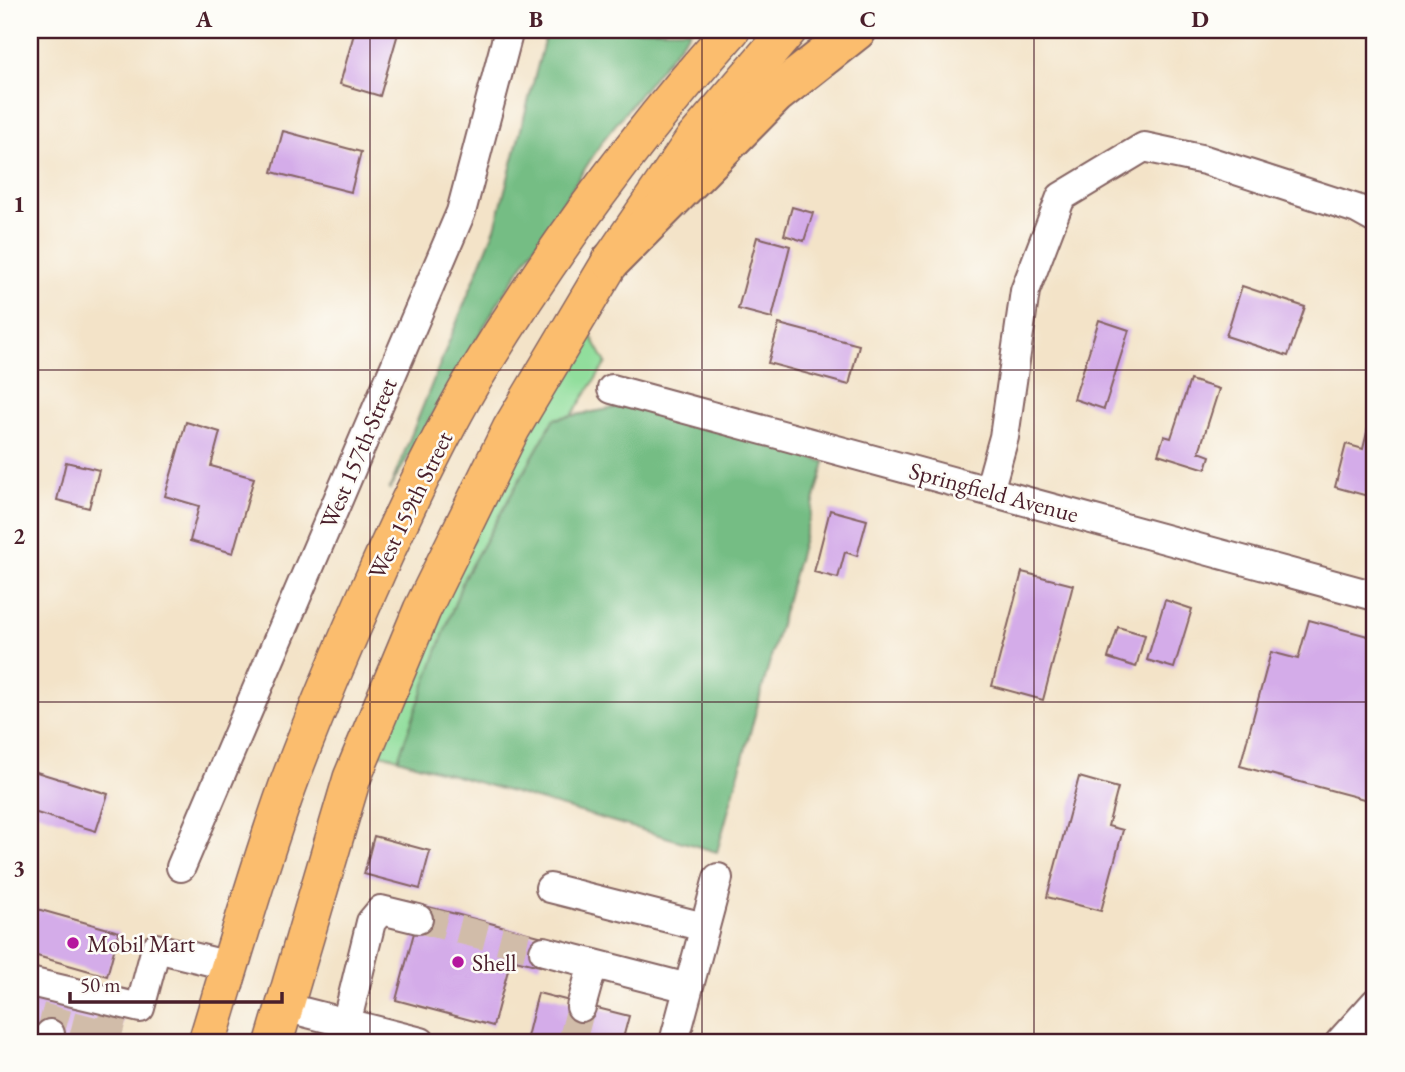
<svg xmlns="http://www.w3.org/2000/svg" width="1405" height="1072" font-family="'EB Garamond',serif">
<style>
.green{fill:#91de9c;stroke:#6e7e64;stroke-width:2}
.forest{fill:#74bd84;stroke:#5f6e58;stroke-width:2}
.building{fill:#d4ace9}
.lines{fill:none;stroke-linecap:round;stroke-linejoin:round}
.minor-tunnel{stroke:#d1bca9;stroke-width:28;stroke-dasharray:28 14;stroke-linecap:butt}
.minor-casing{stroke:#856462;stroke-width:32}
.major-casing{stroke:#856462;stroke-width:40}
.highway-casing{stroke:#856462;stroke-width:42}
.minor{stroke:#fff;stroke-width:28}
.major{stroke:#fbbd6e;stroke-width:37}
.highway{stroke:#fbbd6e;stroke-width:38}
.grid{fill:none;stroke:#4a1f2b;stroke-width:2;stroke-opacity:0.55}
.poi-dot{fill:#b5179e;stroke:#fdfcf7;stroke-width:2.5}
.labels{text-anchor:middle;dominant-baseline:central;stroke-width:5;stroke-linejoin:round;paint-order:stroke}
.street-label{font-size:24px;fill:#4a1f2b;stroke:#fdfcf7}
.poi-label{font-size:24px;fill:#4a1f2b;stroke:#fdfcf7;text-anchor:start}
.neatline{fill:none;stroke:#4a1f2b;stroke-width:2.5}
.grid-label{font-size:23px;text-anchor:middle;font-weight:bold;fill:#4a1f2b}
</style>
<rect width="100%" height="100%" fill="#fdfcf7"/>
<filter id="ink" filterUnits="userSpaceOnUse"><feTurbulence type="fractalNoise" baseFrequency=".0143" numOctaves="2"/><feDisplacementMap in="SourceGraphic" scale="14" xChannelSelector="R" yChannelSelector="G"/><feConvolveMatrix kernelMatrix="1 2 1 2 8 2 1 2 1" color-interpolation-filters="sRGB"/></filter>
<filter id="wash" filterUnits="userSpaceOnUse"><feTurbulence type="fractalNoise" baseFrequency=".00686" numOctaves="4" result="noise"/><feDisplacementMap in="SourceGraphic" scale="28" xChannelSelector="R" yChannelSelector="G"/><feGaussianBlur stdDeviation="1.57" result="paint"/><feColorMatrix in="noise" values="0 0 0 0 0 0 0 0 0 0 0 0 0 0 0 0 0 1.4 0 .05"/><feComposite in="paint" operator="in"/></filter>
<g filter="url(#wash)">
<rect width="100%" height="100%" fill="#f3e3c8"/>
<path class="green" d="M585,325L606,363L572,415L554,419L464,578L399,758L371,752L433,615Z"/>
<path class="forest" d="M547,30H691L604,139L498,303L389,490L495,228Z
M626,406L825,462L717,852L398,759L464,578L554,419Z"/>
<g id="blocks">
<path class="building" d="M355,30H399L380,96L340,84Z
M283,131L361,152L351,192L272,172Z
M792,207L813,213L804,241L784,235Z
M757,237L790,246L772,318L738,309Z
M1242,286L1305,307L1288,356L1226,336Z
M1099,320L1129,330L1104,409L1074,399Z
M779,324L859,345L849,385L768,363Z
M1190,380L1219,389L1199,452L1210,456L1206,469L1158,454L1164,436L1171,438Z
M186,422L220,432L211,466L254,478L233,553L190,541L199,506L165,496Z
M1368,428L1375,430V498L1335,487L1346,444L1363,449Z
M66,462L99,470L89,508L57,500Z
M830,510L867,520L857,556L845,552L838,578L814,572Z
M1022,572L1073,585L1043,700L992,686Z
M1165,600L1192,609L1174,668L1147,660Z
M1309,620L1375,638V802L1240,766L1271,652L1298,659Z
M1118,627L1145,635L1136,667L1108,658Z
M30,770L108,794L96,831L30,811Z
M1079,777L1118,788L1108,826L1123,830L1101,911L1047,897Z
M374,836L430,851L420,889L364,874Z
M406,901L547,938L540,966L511,959L493,1026L396,1000L415,929L400,924Z
M30,907L119,932L107,976L30,954Z
M538,993L629,1016L622,1042H546L527,1037Z
M30,994L123,1019L117,1042H65L30,1033Z"/>
</g>
</g>
<g filter="url(#ink)">
<use href="#blocks" fill-opacity="0" stroke="#856462" stroke-width="2"/>
<g class="lines">
<path class="minor-tunnel" d="M418,919L544,951
M50,1034L59,1002
M82,1042L90,1011
M106,1042L113,1016
M572,1042L581,1007"/>
<g class="minor-casing">
<path id="minor" d="M612,389L1375,596
M989,491L1004,437L1025,291L1061,197L1144,147L1205,160L1357,209L1375,219
M181,867L461,212L509,30
M550,888L704,927
M544,951L688,988
M30,982L140,1008L156,948L230,966
M284,1007L421,1042
M581,1007L593,964
M47,1042L50,1034
M344,1042L346,1024L371,922L381,910L418,919
M674,1042L718,878
M1340,1042L1375,1003"/>
</g>
<g class="major-casing">
<path id="major" d="M207,1042C233,957 257,872 287,788C314,714 346,641 378,569C406,507 436,443 471,383C547,258 633,139 731,30
M274,1042L352,778L422,610L511,429L611,261L693,141L788,30"/>
</g>
<g class="highway-casing">
<path id="highway" d="M611,261L776,94L857,30"/>
</g>
<use href="#minor" class="minor"/>
<use href="#major" class="major"/>
<use href="#highway" class="highway"/>
</g>
</g>
<path class="grid" d="M370,30V1042M702,30V1042M1034,30V1042M30,370H1375M30,702H1375"/>
<g class="poi-dot">
<circle cx="73" cy="943" r="7"/>
<circle cx="458" cy="962" r="7"/>
</g>
<g class="labels">
<g class="street-label">
<text transform="translate(358 453) rotate(-67)">West 157th Street</text>
<text transform="translate(994 492) rotate(15)">Springfield Avenue</text>
<text transform="translate(410 505) rotate(-64)">West 159th Street</text>
</g>
<g class="poi-label">
<text x="87" y="943">Mobil Mart</text>
<text x="472" y="962">Shell</text>
</g>
</g>
<rect width="1405" height="1072" fill="none" stroke="#fdfcf7" stroke-width="77"/>
<path d="M70 992v10h212v-10" fill="none" stroke="#4a1f2b" stroke-width="3.5"/>
<text x="80" y="992" font-size="21" fill="#4a1f2b" stroke="#fdfcf7" stroke-width="5" paint-order="stroke">50 m</text>
<rect x="38" y="38" width="1328" height="996" class="neatline"/>
<g class="grid-label">
<text x="204" y="27">A</text>
<text x="536" y="27">B</text>
<text x="868" y="27">C</text>
<text x="1200" y="27">D</text>
<text x="19" y="212">1</text>
<text x="19" y="544">2</text>
<text x="19" y="876">3</text>
</g>
</svg>
